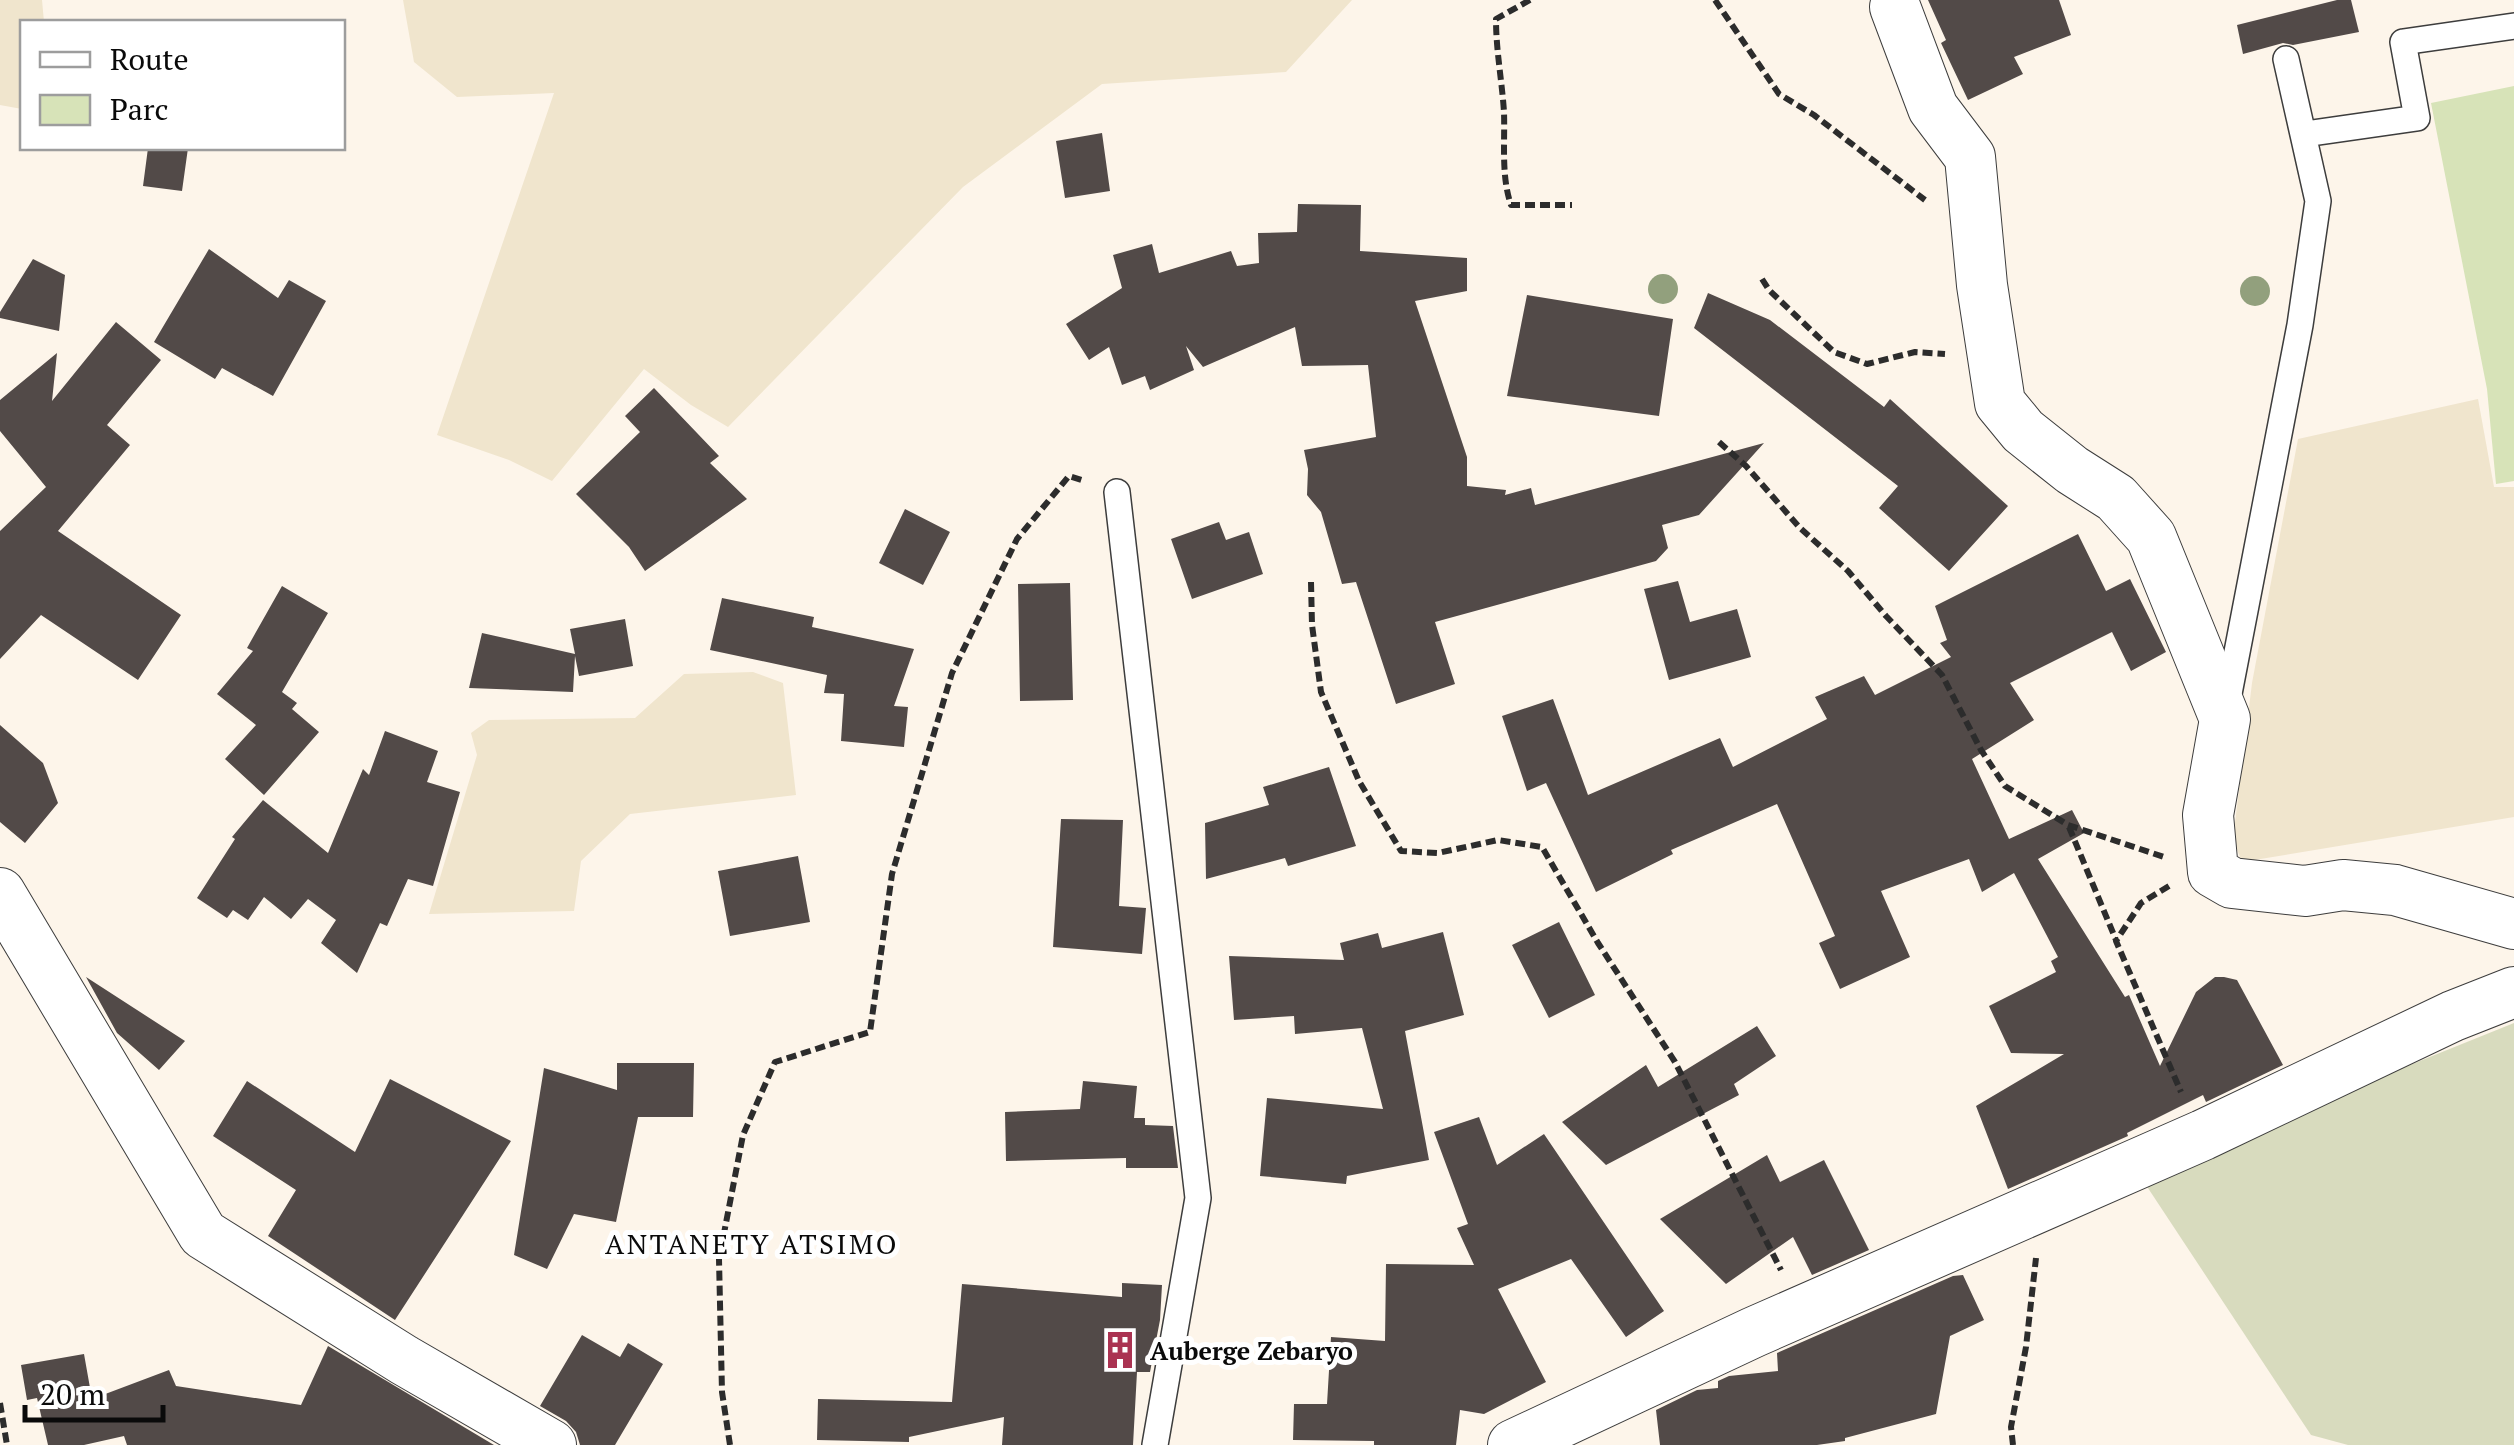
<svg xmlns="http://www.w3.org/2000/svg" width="2514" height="1445" font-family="'PT Serif',serif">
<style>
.farmland{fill:#f0e5cd}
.green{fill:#d7e3b8}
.cemetery{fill:#d8dbbe}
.building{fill:#524a48}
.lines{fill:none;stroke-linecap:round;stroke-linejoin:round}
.service-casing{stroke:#3d3d3d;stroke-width:28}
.minor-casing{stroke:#3d3d3d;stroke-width:52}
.path{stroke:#2c2c2c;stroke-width:6;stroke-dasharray:10 5;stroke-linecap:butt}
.service{stroke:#fff;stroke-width:25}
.minor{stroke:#fff;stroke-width:50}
.tree{fill:#92a07d}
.labels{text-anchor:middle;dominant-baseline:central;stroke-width:10;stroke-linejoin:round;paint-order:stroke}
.poi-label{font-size:25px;font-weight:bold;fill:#0a0a0a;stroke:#fff;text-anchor:start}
.neighbourhood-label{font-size:28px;letter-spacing:2.5px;fill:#0a0a0a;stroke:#fff}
</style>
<rect width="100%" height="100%" fill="#fdf5ea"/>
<path class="farmland" d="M0,0H42L44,22H22V109L0,105Z
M403,0H1352L1286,72L1102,84L963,187L728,427L691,405L644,369L552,481L509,460L437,435L554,93L457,97L414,62Z
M2478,399L2494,487H2514V817L2242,862L2233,839L2252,683L2298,439Z
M753,672L783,683L796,795L630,814L581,861L574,911L429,914L477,755L471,733L489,720L635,718L684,674Z"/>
<path class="green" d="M2514,86V481L2496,484L2487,389L2431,103Z"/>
<path class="cemetery" d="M2514,1023V1445H2348L2311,1435L2142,1179L2224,1140Z"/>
<path class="building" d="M1928,0H2059L2071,35L2014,57L2023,74L1968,100L1941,43L1946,40Z
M2337,0H2351L2359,32L2293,45L2283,43L2243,54L2237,25Z
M1102,133L1110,191L1065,198L1056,141Z
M148,148H188L182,191L143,186Z
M1298,204L1361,205L1360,251L1467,258V291L1415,301L1467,457V486L1506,490L1505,495L1531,488L1535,505L1764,443L1699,515L1662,525L1668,548L1656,561L1435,622L1455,684L1396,704L1356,582L1342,584L1321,512L1307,495L1308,469L1304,450L1376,437L1368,365L1302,366L1295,327L1203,367L1186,346L1194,370L1150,390L1145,376L1122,385L1109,347L1089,360L1066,324L1122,288L1113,255L1152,244L1159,273L1231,251L1237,266L1259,263L1258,233L1297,232Z
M209,249L278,298L289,280L326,301L273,396L222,368L215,379L154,342Z
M33,259L65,275L59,331L0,318V312Z
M1708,293L1770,320L1884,407L1890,399L2008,506L1949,571L1879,508L1898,486L1694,328Z
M1527,295L1673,319L1659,416L1507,396Z
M116,322L161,360L107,425L130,445L58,531L181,615L138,680L41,615L0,659V531L46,487L0,431V400L57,353L52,401Z
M654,388L719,456L710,463L747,499L645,571L629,547L576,494L640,432L625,416Z
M905,509L950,532L923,585L879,563Z
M1219,522L1226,540L1249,532L1263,574L1192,599L1171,539Z
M2078,534L2106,591L2130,579L2166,652L2131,671L2112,632L2010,683L2034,720L1972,759L2009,839L2072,810L2084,833L2038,859L2125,997L2129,995L2160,1066L2196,992L2215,977H2224L2237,980L2283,1065L2206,1102L2203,1095L2127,1133L2128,1136L2008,1189L1976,1106L2064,1054L2011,1053L1989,1006L2056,972L2051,961L2058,957L2014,873L1982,892L1969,859L1881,891L1910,957L1840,989L1819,943L1835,936L1777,804L1671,850L1673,854L1596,892L1546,783L1527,791L1502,716L1553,699L1588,795L1720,738L1733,767L1827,719L1815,697L1864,676L1875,695L1951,657L1940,643L1947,640L1935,606Z
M1678,581L1690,622L1737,609L1751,657L1669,680L1644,589Z
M1070,583L1073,700L1020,701L1018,584Z
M282,586L328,613L282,692L297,703L292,709L319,732L264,795L225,759L256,725L217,694L253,651L247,648Z
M722,598L814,617L812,627L914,649L894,706L908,707L904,747L841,741L844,694L824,693L827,675L710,650Z
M625,619L633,666L579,676L575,656L573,692L469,688L482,633L575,654L570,629Z
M0,725L43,763L58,803L25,843L0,822Z
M385,731L438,751L427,782L460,792L433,886L408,879L387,926L380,923L357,973L321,943L336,920L308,899L291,919L264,897L248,920L233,910L227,918L197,898L235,839L232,837L263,800L328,853L363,769L369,775Z
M1329,767L1356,846L1288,866L1285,858L1206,879L1205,823L1269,805L1263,787Z
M1061,819L1123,820L1119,906L1146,908L1142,954L1053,947Z
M798,856L810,922L730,936L718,871Z
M1559,922L1595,995L1549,1018L1512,945Z
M1443,932L1464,1015L1405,1031L1429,1160L1347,1176L1346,1184L1260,1176L1267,1098L1383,1109L1362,1028L1295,1034L1294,1016L1234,1020L1229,956L1344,960L1340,943L1378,933L1382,948Z
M86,977L185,1041L159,1070L117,1033Z
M1757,1026L1776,1056L1734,1084L1739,1095L1606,1165L1562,1122L1646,1065L1658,1087Z
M617,1063H694L693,1117H638L616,1222L574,1214L547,1269L514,1255L544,1068L617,1090Z
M390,1079L511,1141L395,1320L268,1236L296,1190L213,1136L247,1081L355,1152Z
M1083,1081L1137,1086L1134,1118H1145V1125L1173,1126L1178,1168H1126V1158L1006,1161L1005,1112L1080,1109Z
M1479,1117L1497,1165L1544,1134L1664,1311L1626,1337L1571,1259L1498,1289L1546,1382L1484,1414L1460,1410L1456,1445H1374V1441L1293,1440L1294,1404H1327L1331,1337L1385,1341L1386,1264L1474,1265L1457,1228L1468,1224L1434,1132Z
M1767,1155L1780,1182L1824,1160L1869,1250L1812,1275L1793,1237L1726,1284L1660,1219Z
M1963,1275L1984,1320L1950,1336L1936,1414L1845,1438V1441L1817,1445H1660L1656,1410L1697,1390L1718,1388V1381L1729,1376L1778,1371L1777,1353L1953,1276Z
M1122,1283L1162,1285L1160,1320L1150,1372H1137L1133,1445H1002L1004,1417L909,1437V1442L817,1440L818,1399L952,1402L962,1284L1122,1297Z
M582,1335L620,1357L628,1343L663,1364L615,1445H580L576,1432L566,1421L540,1406Z
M328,1346L494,1445H127L124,1436L84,1445H48L37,1398L27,1400L21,1365L84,1354L92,1399L169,1370L176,1386L301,1405Z"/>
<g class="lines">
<g class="service-casing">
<path id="service" d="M2305,134L2417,118L2403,42L2514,26
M1117,492L1198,1198L1155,1445
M2227,704L2300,325L2318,201L2286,59"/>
</g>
<g class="minor-casing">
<path id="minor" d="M1895,7L1933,108L1970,157L1982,285L2000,403L2023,431L2072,470L2116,498L2151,537L2225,719L2208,815L2213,872L2232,883L2305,891L2343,885L2395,890L2514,924
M0,893L203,1234L404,1360L551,1445
M1513,1445L1754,1332L2203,1135L2453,1016L2514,992"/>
</g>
<path class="path" d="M1530,0L1496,19C1496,51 1502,81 1504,112C1505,143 1501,176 1511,205H1572
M1715,0L1779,94L1814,115L1925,200
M1762,279L1769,290L1834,352L1867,364L1915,352L1945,354
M1719,442L1746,466L1800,528L1848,571L1886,616L1942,675L1981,750L2005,786L2068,825L2164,857
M1311,582L1312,625L1321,692L1359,781L1401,851L1438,853L1498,840L1542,847L1598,943L1675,1062L1781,1270
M2069,827L2116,940
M2169,886L2141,903L2116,941L2181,1092
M0,1403L7,1445
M730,1445L722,1392L719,1259L743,1135L775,1062L870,1032L892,874L952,673L1017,539L1069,476L1085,481
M2013,1445L2011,1427L2026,1347L2036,1258"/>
<use href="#service" class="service"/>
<use href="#minor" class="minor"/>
</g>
<g class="tree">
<circle cx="1663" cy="289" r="15"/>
<circle cx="2255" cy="291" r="15"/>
</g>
<defs>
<g id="building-bare" transform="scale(3)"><path d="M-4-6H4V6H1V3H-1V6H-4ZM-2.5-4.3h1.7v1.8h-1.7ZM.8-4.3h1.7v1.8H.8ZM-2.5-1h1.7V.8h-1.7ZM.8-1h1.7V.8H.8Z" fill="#aa3251" stroke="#fff" stroke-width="2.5" paint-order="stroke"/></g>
</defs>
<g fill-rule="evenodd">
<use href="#building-bare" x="1120" y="1350"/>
</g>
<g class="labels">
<g class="poi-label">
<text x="1150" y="1350">Auberge Zebaryo</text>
</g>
<g class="neighbourhood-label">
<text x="752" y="1243">ANTANETY ATSIMO</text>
</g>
</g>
<rect x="20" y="20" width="325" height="130" fill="#ffffff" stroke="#9d9d9d" stroke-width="2.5"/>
<rect x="40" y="52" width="50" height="15" fill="#ffffff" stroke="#9d9d9d" stroke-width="2.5"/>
<text x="110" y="70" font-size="30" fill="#0a0a0a">Route</text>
<rect x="40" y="95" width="50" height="30" fill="#d7e3b8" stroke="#9d9d9d" stroke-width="2.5"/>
<text x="110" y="120" font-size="30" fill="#0a0a0a">Parc</text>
<path d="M25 1405v15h138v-15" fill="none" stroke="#0a0a0a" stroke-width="5"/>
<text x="40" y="1405" font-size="30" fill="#0a0a0a" stroke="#ffffff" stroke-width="8" paint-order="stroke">20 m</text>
</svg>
